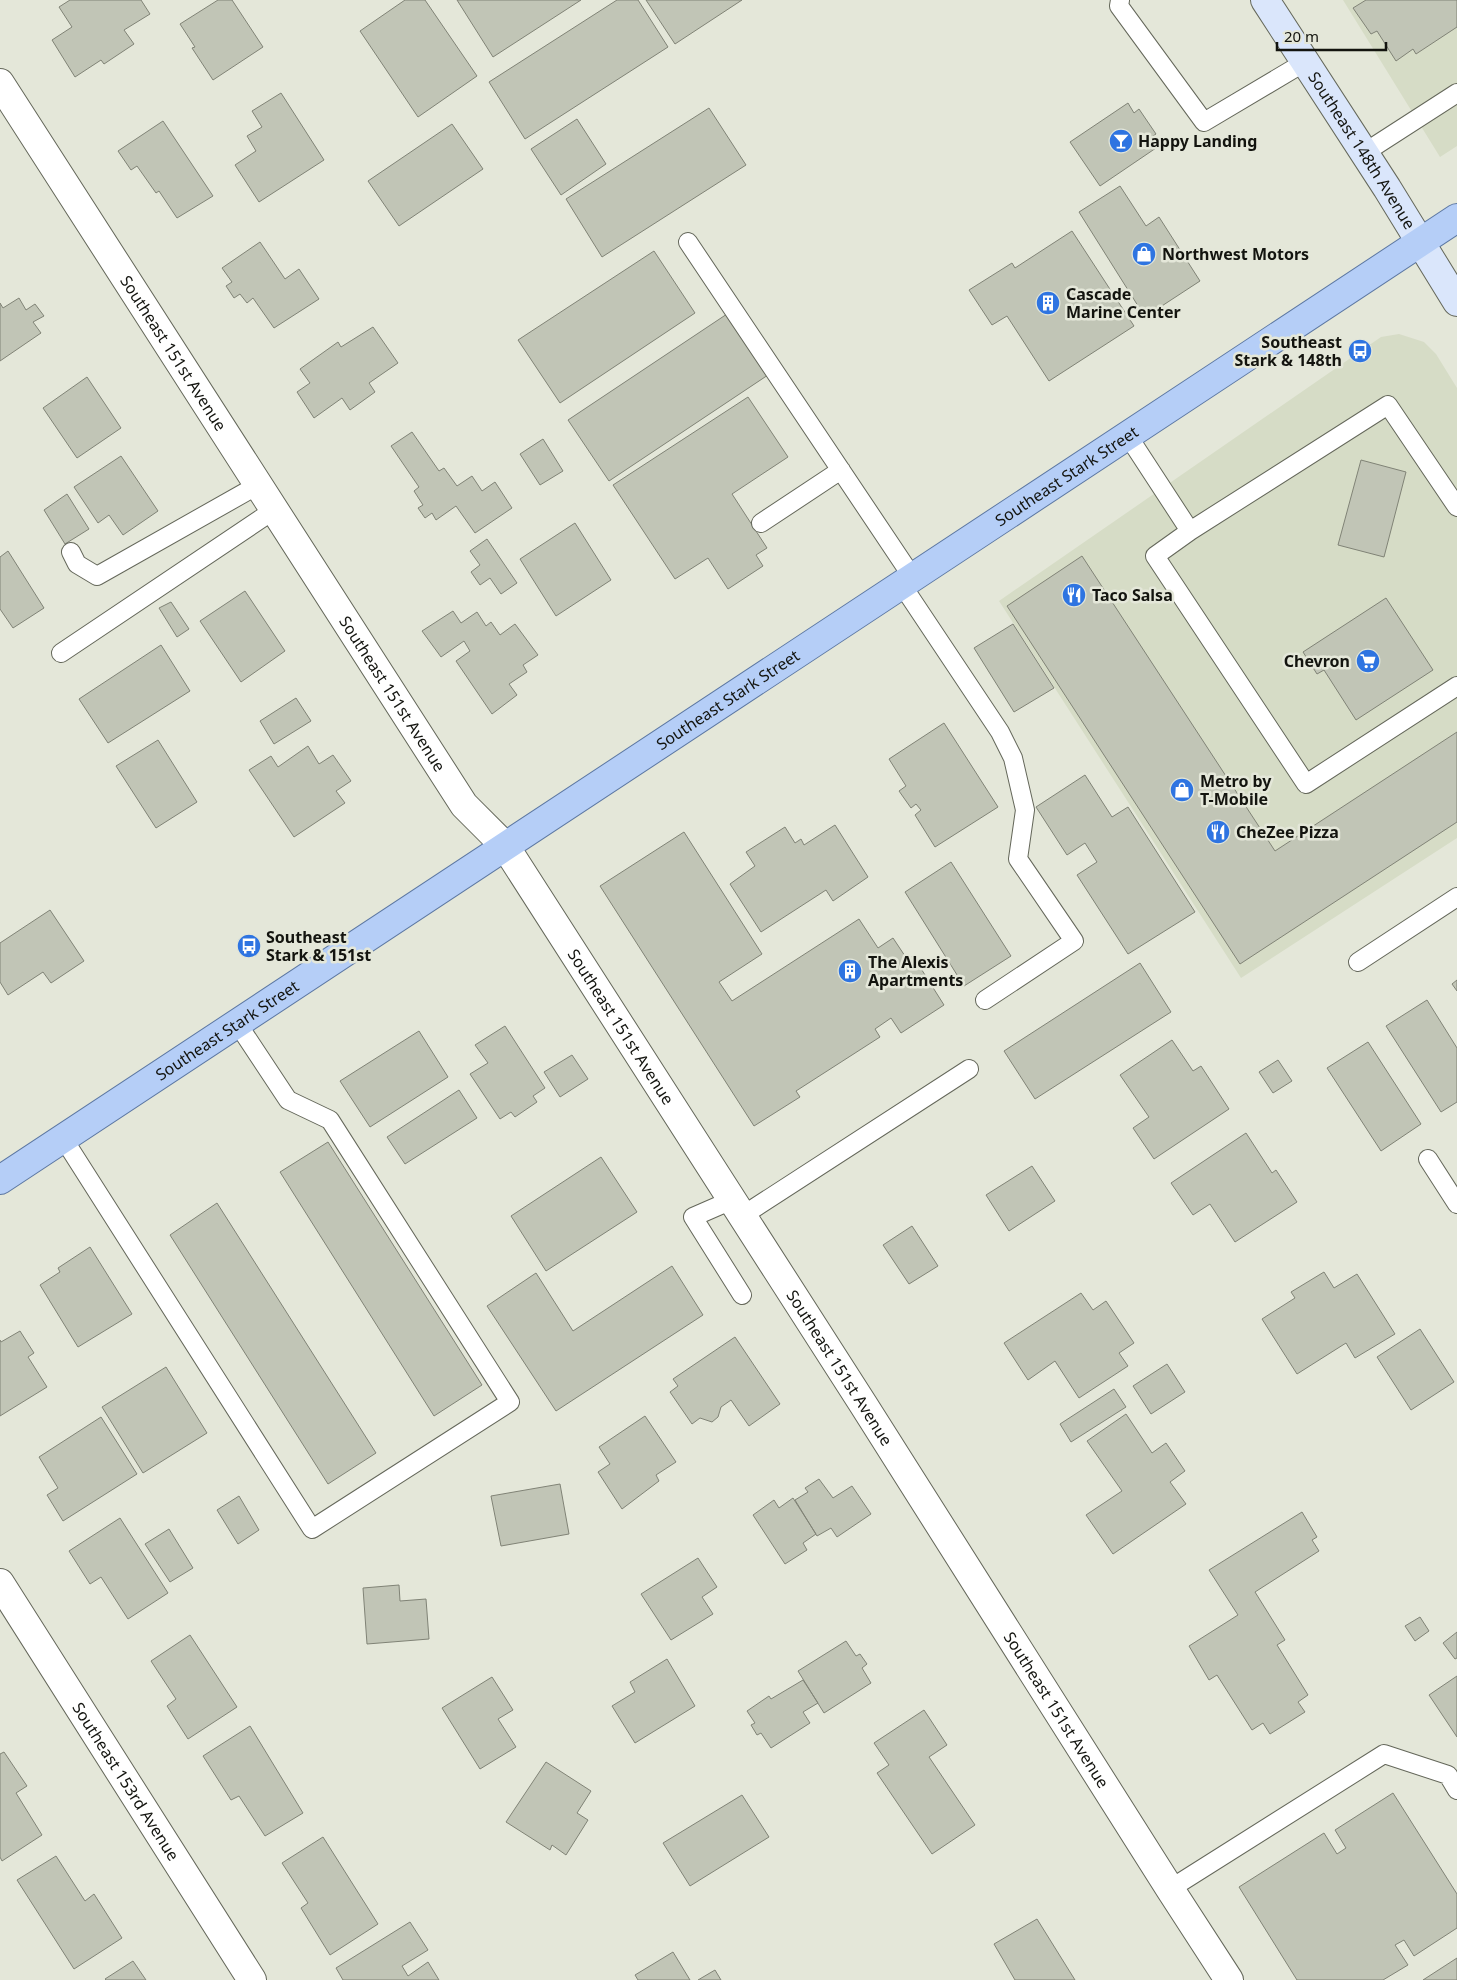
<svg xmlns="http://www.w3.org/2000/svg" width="1457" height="1980" font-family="'Noto Sans',sans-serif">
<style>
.built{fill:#d6dcc6}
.building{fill:#c1c5b6;stroke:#808376}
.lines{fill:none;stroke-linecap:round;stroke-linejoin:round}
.lane-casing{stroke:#64675a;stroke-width:20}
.street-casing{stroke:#64675a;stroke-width:30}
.secondary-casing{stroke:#64675a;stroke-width:30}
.primary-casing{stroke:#5c77a2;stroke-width:30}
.lane{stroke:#fff;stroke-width:18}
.street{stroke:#fff;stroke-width:28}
.secondary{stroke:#dae6fb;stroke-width:28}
.primary{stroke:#b5cef7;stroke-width:28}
.labels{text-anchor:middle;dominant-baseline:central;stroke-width:5;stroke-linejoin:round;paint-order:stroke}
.poi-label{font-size:16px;font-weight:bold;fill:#13140f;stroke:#e4e7d9;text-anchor:start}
.street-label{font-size:16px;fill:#13140f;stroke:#e4e7d9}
</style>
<rect width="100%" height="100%" fill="#e4e7d9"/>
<path class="built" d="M1343,0H1457V146L1440,157Z
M1399,334L1424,342L1436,354L1457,388V838L1241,978L999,601L1381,337Z"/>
<path class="building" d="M70,0H141L150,14L124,30L134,44L104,64L101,60L75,77L52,40L72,27L59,7Z
M218,0H232L263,47L213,80L192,48L195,47L180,24Z
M405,0H425L477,76L418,117L360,31Z
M457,0H581L493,57Z
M617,0H638L668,47L525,139L489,82Z
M646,0H742L675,44Z
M1366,0H1457V27L1416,54L1413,49L1396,61L1377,31L1371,34L1353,8Z
M281,93L324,160L259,202L235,165L256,151L247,136L262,127L252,111Z
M1128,103L1134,113L1139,109L1156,134L1150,138L1156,148L1100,186L1070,142Z
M709,108L746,165L602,257L566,199Z
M577,119L606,164L561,195L531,149Z
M163,121L213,196L177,218L159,191L156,193L137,166L131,170L118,151Z
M452,124L483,169L399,226L368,181Z
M1120,186L1146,226L1159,217L1200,281L1145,317L1079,212Z
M1072,231L1134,326L1049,381L1007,316L992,325L969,290L1012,263L1015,268Z
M260,242L285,279L299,269L319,299L274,328L253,298L247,303L240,294L234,298L226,286L232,282L222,268Z
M654,251L695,313L560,403L518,340Z
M19,298L26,310L35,304L44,316L33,322L41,333L0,361V303L3,308Z
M730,312L771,373L609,481L568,420Z
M373,327L398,363L369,383L375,392L350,410L342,398L314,418L297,392L310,383L300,369L338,342L341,347Z
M87,377L121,428L77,458L43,408Z
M748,397L788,457L732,494L767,548L756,555L763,566L728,589L708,558L675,579L613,485Z
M412,432L439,471L444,468L457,486L472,476L482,491L495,482L512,508L475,533L456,506L436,520L432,513L425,518L418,508L423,505L414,491L419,487L391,446Z
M543,439L563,471L540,485L520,454Z
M121,456L158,511L123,535L109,515L98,523L74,487Z
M1361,460L1406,472L1384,557L1338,545Z
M67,494L89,529L65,544L44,510Z
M575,523L611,580L556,616L520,559Z
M487,539L517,583L501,594L490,578L480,585L471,572L480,565L470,551Z
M8,551L44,608L13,628L0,609V557Z
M1082,556L1275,851L1457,732V822L1240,964L1007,606Z
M245,591L285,651L241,682L200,621Z
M1386,598L1433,670L1356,720L1324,670L1317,674L1303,652Z
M171,602L189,629L177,637L159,608Z
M453,611L461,623L477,612L486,626L491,622L500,635L515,624L538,655L523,665L527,672L509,684L517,695L492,714L456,661L470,651L464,641L441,657L422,631Z
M1013,624L1054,688L1014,712L974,648Z
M161,645L190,691L108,743L79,699Z
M296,698L311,721L274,744L260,721Z
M944,723L998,807L935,847L915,815L921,810L916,804L911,808L899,791L906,786L889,759Z
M158,740L197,802L156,828L116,766Z
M308,746L319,764L333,755L351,781L336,791L345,803L294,837L249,770L271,756L278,767Z
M1085,775L1112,817L1128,807L1195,912L1128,954L1077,875L1097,862L1085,843L1067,855L1036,807Z
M835,825L868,877L833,901L826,890L761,932L730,884L755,866L746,852L785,827L795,843L801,839L804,845Z
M684,832L762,954L719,982L732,1001L859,919L878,948L893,938L907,959L913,956L944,1005L901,1033L891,1018L875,1029L880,1037L796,1091L800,1097L754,1126L600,886Z
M951,862L1011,956L964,986L905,892Z
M50,910L84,961L51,983L43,972L8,995L0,982V943Z
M1140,963L1171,1012L1035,1099L1004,1051Z
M1457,980V991L1452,984Z
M1427,1000L1457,1048V1102L1441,1112L1386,1026Z
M505,1026L545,1088L533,1096L537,1102L515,1117L511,1112L500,1119L470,1074L488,1063L475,1045Z
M419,1031L448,1077L370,1127L340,1081Z
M1172,1040L1193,1071L1201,1066L1229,1109L1154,1159L1133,1128L1149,1117L1120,1075Z
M1368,1042L1421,1124L1381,1151L1327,1068Z
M572,1055L588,1079L560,1097L544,1072Z
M1278,1060L1292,1081L1273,1093L1259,1072Z
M459,1090L477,1118L405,1164L387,1137Z
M1246,1133L1272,1173L1276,1170L1297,1202L1235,1242L1210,1204L1193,1215L1171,1183Z
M328,1142L482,1385L434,1416L280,1172Z
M601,1157L637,1212L546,1271L511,1216Z
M1032,1166L1055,1201L1009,1231L986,1195Z
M217,1203L376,1453L328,1484L170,1235Z
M912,1226L938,1266L909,1284L883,1245Z
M90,1247L132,1314L78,1347L40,1285L60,1272L58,1268Z
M672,1266L703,1315L556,1411L487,1306L536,1273L573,1331Z
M1324,1272L1334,1288L1357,1274L1395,1334L1355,1358L1346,1343L1297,1374L1262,1319L1295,1298L1291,1292Z
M1081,1293L1093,1310L1106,1301L1134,1343L1119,1353L1128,1366L1079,1398L1055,1361L1028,1380L1004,1343Z
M1420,1329L1454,1382L1411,1410L1377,1357Z
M20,1331L34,1353L28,1357L47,1387L0,1416V1340L1,1342Z
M735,1337L780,1404L749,1426L731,1400L721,1407L718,1417L712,1422L700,1418L692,1424L670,1392L678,1386L673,1379Z
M1167,1364L1185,1392L1151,1414L1133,1386Z
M166,1367L207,1433L143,1473L102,1407Z
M1114,1389L1126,1407L1071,1442L1060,1424Z
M1126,1414L1152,1453L1166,1443L1185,1471L1170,1482L1186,1504L1113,1554L1086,1515L1122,1491L1087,1441Z
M645,1416L676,1462L656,1475L659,1481L622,1509L598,1472L610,1464L599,1447Z
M101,1417L137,1474L63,1521L47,1495L58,1488L39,1457Z
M819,1479L833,1498L852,1486L871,1514L837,1537L831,1528L817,1536L795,1500L808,1492L805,1488Z
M560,1484L569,1534L501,1546L491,1496Z
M239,1496L259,1530L238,1544L217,1510Z
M793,1498L816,1534L803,1543L807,1550L785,1564L753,1515L774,1500L779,1508Z
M1302,1512L1317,1537L1312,1540L1319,1551L1255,1592L1285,1640L1277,1645L1308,1695L1298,1702L1305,1712L1270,1734L1263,1723L1252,1730L1217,1675L1209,1680L1189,1646L1238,1615L1209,1570Z
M120,1518L168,1593L128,1619L101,1577L90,1584L69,1551Z
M169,1529L193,1568L170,1582L145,1544Z
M698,1558L717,1587L702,1597L713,1614L671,1640L641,1594Z
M399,1585L400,1601L426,1599L429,1639L367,1644L363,1588Z
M1420,1617L1429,1631L1415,1641L1405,1626Z
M1457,1632V1658L1455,1659L1443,1643Z
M190,1635L237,1707L188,1739L167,1706L176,1699L151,1661Z
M846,1641L856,1656L860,1654L867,1664L862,1668L871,1683L824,1713L798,1671Z
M667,1659L695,1706L635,1743L612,1706L635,1692L630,1682Z
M1457,1676V1737L1429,1695Z
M492,1677L513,1710L498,1719L516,1747L480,1769L442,1708Z
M803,1680L818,1703L803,1712L810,1723L771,1748L761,1733L757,1735L751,1725L755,1723L747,1711L769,1696L771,1699Z
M924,1710L947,1745L929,1757L975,1825L932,1854L877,1773L889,1765L874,1743Z
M250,1726L303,1813L265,1836L239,1796L231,1800L203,1756Z
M4,1752L27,1786L16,1793L42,1835L2,1861L0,1857V1754Z
M546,1762L591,1791L577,1813L588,1820L566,1855L552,1845L550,1850L506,1822Z
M1393,1793L1457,1894V1928L1414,1956L1404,1940L1395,1945L1408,1965L1383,1980H1297L1239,1887L1324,1833L1337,1854L1346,1848L1335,1830Z
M742,1795L769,1837L690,1886L663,1843Z
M323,1837L378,1924L330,1955L301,1908L308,1903L282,1863Z
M56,1856L85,1901L94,1894L122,1938L74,1969L17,1880Z
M1037,1919L1075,1980H1015L994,1944Z
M410,1922L428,1950L402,1966L408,1976L428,1962L439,1980H343L336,1968Z
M673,1952L690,1980H638L635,1975Z
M1457,1958V1980H1423Z
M133,1961L146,1980H106L105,1979Z
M715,1970L721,1980H698Z"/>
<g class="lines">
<g class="lane-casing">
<path id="lane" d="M1120,0L1119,6L1204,122L1305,62
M1364,153L1457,93
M688,242L913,578
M1128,436L1190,531
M1457,507L1388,405L1190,531L1155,556L1306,784L1457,686
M761,523L841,470
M71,552L77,564L97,576L258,485
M902,585L1000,732L1013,758L1025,810L1018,859L1074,941L985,1000
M61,653L274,510
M1358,962L1457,897
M63,1138L312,1529L510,1402L330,1120L288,1100L237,1023
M1428,1159L1457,1204
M732,1200L693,1217L742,1295
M742,1216L969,1069
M1170,1889L1384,1754L1448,1775L1457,1790"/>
</g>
<g class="street-casing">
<g id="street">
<path id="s1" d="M0,83L464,805L505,846L863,1404L1170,1889L1229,1980"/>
<path id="s2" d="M0,1583L252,1980"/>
</g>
</g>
<g class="secondary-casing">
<g id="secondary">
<path id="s3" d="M1265,0L1387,188L1457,302"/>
</g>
</g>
<g class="primary-casing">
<g id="primary">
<path id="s4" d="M0,1180L1457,218"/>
</g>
</g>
<use href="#lane" class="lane"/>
<use href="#street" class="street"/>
<use href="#secondary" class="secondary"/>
<use href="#primary" class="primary"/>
</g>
<defs>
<g id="bar-disc" transform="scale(1.25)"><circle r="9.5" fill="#2e74e1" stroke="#e4e7d9"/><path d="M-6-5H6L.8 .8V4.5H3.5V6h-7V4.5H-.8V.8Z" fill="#fff"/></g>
<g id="shop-disc" transform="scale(1.25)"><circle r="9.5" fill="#2e74e1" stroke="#e4e7d9"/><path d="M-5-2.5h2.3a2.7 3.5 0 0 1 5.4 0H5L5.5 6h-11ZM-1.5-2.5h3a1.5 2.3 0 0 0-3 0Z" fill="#fff"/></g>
<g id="building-disc" transform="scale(1.25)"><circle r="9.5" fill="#2e74e1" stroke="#e4e7d9"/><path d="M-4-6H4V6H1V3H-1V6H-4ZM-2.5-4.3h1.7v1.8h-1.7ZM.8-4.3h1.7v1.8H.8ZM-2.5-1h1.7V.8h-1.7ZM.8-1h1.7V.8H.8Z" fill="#fff"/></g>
<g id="bus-disc" transform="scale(1.25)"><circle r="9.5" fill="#2e74e1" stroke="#e4e7d9"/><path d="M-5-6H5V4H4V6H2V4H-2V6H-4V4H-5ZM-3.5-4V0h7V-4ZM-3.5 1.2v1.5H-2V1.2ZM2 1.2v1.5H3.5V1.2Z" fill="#fff"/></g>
<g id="restaurant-disc" transform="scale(1.25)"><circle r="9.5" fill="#2e74e1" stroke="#e4e7d9"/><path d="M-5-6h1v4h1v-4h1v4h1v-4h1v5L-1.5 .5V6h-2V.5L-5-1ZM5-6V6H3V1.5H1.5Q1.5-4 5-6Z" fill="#fff"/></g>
<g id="supermarket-disc" transform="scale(1.25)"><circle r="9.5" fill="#2e74e1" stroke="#e4e7d9"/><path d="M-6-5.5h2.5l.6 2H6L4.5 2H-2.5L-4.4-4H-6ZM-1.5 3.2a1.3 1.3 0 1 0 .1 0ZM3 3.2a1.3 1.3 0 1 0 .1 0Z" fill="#fff"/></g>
</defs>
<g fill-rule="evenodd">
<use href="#bar-disc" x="1121" y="141"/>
<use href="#shop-disc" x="1144" y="254"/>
<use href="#building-disc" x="1048" y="303"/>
<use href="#bus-disc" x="1360" y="351"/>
<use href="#restaurant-disc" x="1074" y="595"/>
<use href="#supermarket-disc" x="1368" y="661"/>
<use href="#shop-disc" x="1182" y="790"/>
<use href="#restaurant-disc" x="1218" y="832"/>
<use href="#bus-disc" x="249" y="946"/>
<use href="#building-disc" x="850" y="971"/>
</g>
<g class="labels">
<g class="poi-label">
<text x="1138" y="141">Happy Landing</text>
<text x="1162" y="254">Northwest Motors</text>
<text x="1066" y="294">Cascade<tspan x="1066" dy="18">Marine Center</tspan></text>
<text x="1342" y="342" text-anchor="end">Southeast<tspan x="1342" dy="18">Stark &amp; 148th</tspan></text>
<text x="1092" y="595">Taco Salsa</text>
<text x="1350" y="661" text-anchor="end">Chevron</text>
<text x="1200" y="781">Metro by<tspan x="1200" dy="18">T-Mobile</tspan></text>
<text x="1236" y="832">CheZee Pizza</text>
<text x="266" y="937">Southeast<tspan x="266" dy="18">Stark &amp; 151st</tspan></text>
<text x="868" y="962">The Alexis<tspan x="868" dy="18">Apartments</tspan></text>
</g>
<g class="street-label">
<text stroke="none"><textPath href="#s3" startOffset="179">Southeast 148th Avenue</textPath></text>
<text stroke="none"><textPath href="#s1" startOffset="321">Southeast 151st Avenue</textPath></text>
<text stroke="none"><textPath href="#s4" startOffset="1278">Southeast Stark Street</textPath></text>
<text stroke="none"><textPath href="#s1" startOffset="726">Southeast 151st Avenue</textPath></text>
<text stroke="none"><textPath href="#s4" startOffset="872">Southeast Stark Street</textPath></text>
<text stroke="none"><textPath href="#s1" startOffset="1131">Southeast 151st Avenue</textPath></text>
<text stroke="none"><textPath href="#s4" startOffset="272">Southeast Stark Street</textPath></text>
<text stroke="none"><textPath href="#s1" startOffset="1536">Southeast 151st Avenue</textPath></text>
<text stroke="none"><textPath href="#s1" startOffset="1941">Southeast 151st Avenue</textPath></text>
<text stroke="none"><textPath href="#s2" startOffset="235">Southeast 153rd Avenue</textPath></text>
</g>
</g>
<path d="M1277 42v8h109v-8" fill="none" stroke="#13140f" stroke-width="2.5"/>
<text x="1284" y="42" font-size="15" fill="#13140f" stroke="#e4e7d9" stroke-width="4" paint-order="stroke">20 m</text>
</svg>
